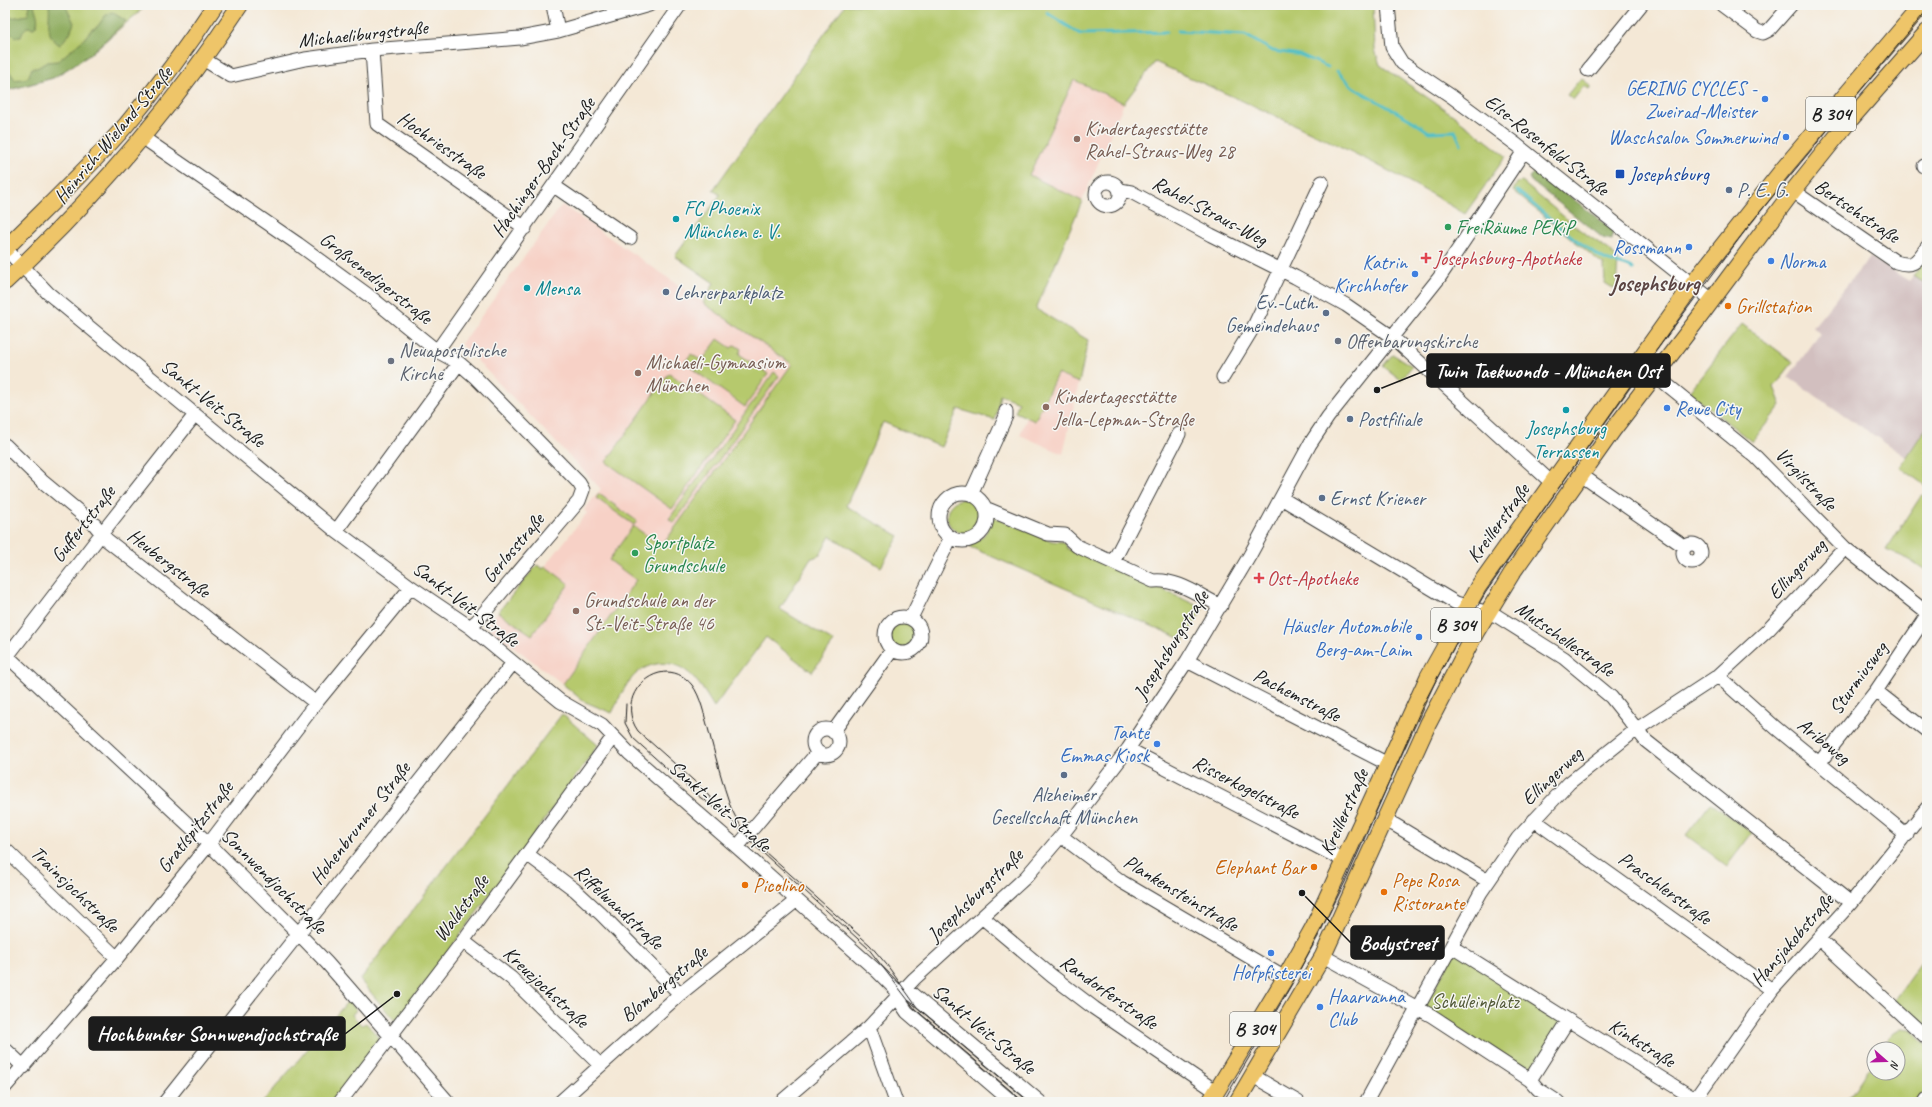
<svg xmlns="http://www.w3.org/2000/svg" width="1932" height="1107" font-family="Caveat,sans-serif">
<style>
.built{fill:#f7d1c6}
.industrial{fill:#d2bfbf}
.green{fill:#b6c96d;stroke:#697244}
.forest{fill:#90ad60;stroke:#56643e}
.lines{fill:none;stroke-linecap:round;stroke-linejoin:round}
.stream{stroke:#52c0c8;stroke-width:3}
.minor-casing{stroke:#3c3b38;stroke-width:15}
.major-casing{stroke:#3c3b38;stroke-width:18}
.minor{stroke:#fff;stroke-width:13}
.major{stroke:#eec569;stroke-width:16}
.tram{stroke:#1c1c1c;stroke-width:1}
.shop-dot{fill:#3f7fe0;stroke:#f6f6f2;stroke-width:1.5}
.education-dot{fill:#8d6e63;stroke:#f6f6f2;stroke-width:1.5}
.transit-dot{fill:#1a4fb4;stroke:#f6f6f2;stroke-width:1.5}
.service-dot{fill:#5c6f8a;stroke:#f6f6f2;stroke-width:1.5}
.culture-dot{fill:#0f9aa8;stroke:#f6f6f2;stroke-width:1.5}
.leisure-dot{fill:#2e9e5b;stroke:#f6f6f2;stroke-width:1.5}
.health-dot{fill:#e0444e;stroke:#f6f6f2;stroke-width:1.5}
.food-dot{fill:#e8710a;stroke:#f6f6f2;stroke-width:1.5}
.worship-dot{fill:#6b7280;stroke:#f6f6f2;stroke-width:1.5}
.labels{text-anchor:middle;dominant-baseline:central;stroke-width:3;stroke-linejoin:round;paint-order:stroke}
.shield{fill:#f6f6f2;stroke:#5d5d5c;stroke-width:1}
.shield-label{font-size:19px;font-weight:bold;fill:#1c1c1c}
.street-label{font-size:20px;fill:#1c1c1c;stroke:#f6f6f2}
.shop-label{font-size:20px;fill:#366cbe;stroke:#f6f6f2;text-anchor:end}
.education-label{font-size:20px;fill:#785e54;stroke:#f6f6f2;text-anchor:start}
.transit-label{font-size:20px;fill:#164399;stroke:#f6f6f2;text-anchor:start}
.service-label{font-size:20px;fill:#4e5e75;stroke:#f6f6f2;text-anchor:start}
.culture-label{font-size:20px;fill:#0d838f;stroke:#f6f6f2;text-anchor:start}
.leisure-label{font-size:20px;fill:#27864d;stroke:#f6f6f2;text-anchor:start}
.health-label{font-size:20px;fill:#be3a42;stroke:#f6f6f2;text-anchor:start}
.food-label{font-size:20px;fill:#c56008;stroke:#f6f6f2;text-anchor:start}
.worship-label{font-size:20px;fill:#5b616d;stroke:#f6f6f2;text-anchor:start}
.park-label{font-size:20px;fill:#525938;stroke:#f6f6f2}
.quarter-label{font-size:22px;font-weight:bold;fill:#5c4543;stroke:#f6f6f2}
.leader{fill:none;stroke:#1c1c1c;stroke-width:1.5}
.callout-dot{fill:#1c1c1c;stroke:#f6f6f2;stroke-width:1.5}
.callout{fill:#1c1c1c;stroke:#1c1c1c;stroke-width:1.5}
.callout-label{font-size:21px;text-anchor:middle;font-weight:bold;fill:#fff}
</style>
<rect width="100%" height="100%" fill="#f6f6f2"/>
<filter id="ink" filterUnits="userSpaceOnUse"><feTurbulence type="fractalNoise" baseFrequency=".025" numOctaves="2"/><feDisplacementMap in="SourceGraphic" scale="8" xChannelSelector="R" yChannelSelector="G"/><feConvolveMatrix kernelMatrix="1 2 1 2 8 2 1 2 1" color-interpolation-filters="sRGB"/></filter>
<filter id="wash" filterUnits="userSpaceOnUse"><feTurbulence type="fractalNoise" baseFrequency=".012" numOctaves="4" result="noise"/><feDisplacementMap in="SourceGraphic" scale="16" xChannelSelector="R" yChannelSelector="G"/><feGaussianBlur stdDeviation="0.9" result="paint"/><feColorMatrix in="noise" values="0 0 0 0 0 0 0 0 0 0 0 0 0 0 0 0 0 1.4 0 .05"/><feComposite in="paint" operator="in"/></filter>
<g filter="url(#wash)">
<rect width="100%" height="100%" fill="#f4e8d6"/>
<path class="built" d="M1074,80L1124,103L1082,201L1029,175Z
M562,205L793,364L563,684L490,629V621L537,565L543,569L587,513L584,510L601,489L461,344Z
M1036,365L1079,383L1063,454L1020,435L1027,417L1015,412Z"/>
<path class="industrial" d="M1870,257L1909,281L1913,276L1927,286V426L1906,457L1788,377L1820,334L1813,327Z"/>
<path class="green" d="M5,5H147L88,56L53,78L5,91Z
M845,5H1373L1375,50L1380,65L1453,115L1506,156L1465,214C1367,154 1260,109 1155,62L1124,103L1074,80L1029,175L1082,201L1036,309L1088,340L1079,383L1057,374L1035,421L1015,412L1019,402L1000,395L995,420L958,409L941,447L883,422L846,506L899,536L881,567L830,536L820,555L810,559L780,609L834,642L812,672L766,637L714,707C706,694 698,679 685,670C668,658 645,663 632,678C623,688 618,701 612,713L583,701L563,684L636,580L609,560L633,526L662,546L792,364L703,303L714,283L675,256L720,195L713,190Z
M1581,78L1591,86L1589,89L1584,86L1573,100L1567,95Z
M1522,182L1580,230L1612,252V254L1618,258L1616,290L1605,283L1604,265L1513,191L1517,183Z
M1927,257V286L1913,276Z
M1742,324L1793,362L1774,387L1781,405L1752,442L1689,392Z
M718,339L731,348L735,345L741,349L739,354L768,374L745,407L695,371L696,370L685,362L691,354L702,361Z
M1394,355L1412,366L1401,380L1383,366L1391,356Z
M774,372L779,376L674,523L669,519Z
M669,373L735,420L672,509L606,462Z
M1927,426V487L1900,467Z
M599,494L637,521L634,525L596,498Z
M1927,494V571L1912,561L1886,550L1921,496Z
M947 516a17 17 0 1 1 34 0a17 17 0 1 1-34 0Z
M994,517L1052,541L1064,542L1068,549L1153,586L1166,584L1163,590L1203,608L1184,640L970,547V543C993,535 983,527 994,517Z
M537,565L543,569L545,566L569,584L532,635L498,612Z
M888 635a14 14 0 1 1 28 0a14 14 0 1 1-28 0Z
M562,714L598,745L525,847L396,1022L360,980Z
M1711,803L1752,833L1727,866L1686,835Z
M1456,949L1568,1023L1531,1077L1425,1007Z
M1927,954V1031L1894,1000Z
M348,1001L356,1010L352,1015L362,1025L366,1023L382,1041L333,1102H263Z
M1901,1029L1910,1030L1927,1046V1090L1918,1102H1846L1874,1060V1073H1898V1049H1882L1891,1035Z"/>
<path class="forest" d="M30,5H34C36,14 41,21 34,28L27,27L23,31L21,37H15L12,34H5V17C12,19 20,16 28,15Z
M49,5H65L74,23L70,33L60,45C43,35 51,20 49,5Z
M112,12L126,21L88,56L53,78L5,91V71L10,72L15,80L28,78L32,68H37L47,62L58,61L83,40L91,30L98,26L105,16Z
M1536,170L1613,230L1612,240L1603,238L1531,181L1529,177Z"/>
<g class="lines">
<path class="stream" d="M1047,13L1080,34L1167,32
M1178,31L1245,35L1273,51L1301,55L1328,67
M1337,71L1354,88L1411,120L1429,132L1455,131L1461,144
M1517,191C1545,214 1573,240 1604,259C1614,264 1624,263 1633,269"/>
</g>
</g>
<g filter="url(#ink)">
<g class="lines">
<g class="minor-casing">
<path id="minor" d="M553,5L558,31
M1388,5L1392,47L1402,63L1451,96L1517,145L1712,300
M1722,5L1757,31L1763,33L1769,30L1791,5
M372,50L377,124L525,228
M203,59L231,76L305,59L372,50L520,38L558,31L649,5
M1588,70L1641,5
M142,137L298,244L368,295L437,351L459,363L474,376L579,483L583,490L579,501L477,621L470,627
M1924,166H1927
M1096 194a12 12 0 1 1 24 0a12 12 0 1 1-24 0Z
M554,186L630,238
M1120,190L1131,192L1211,235L1295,277L1346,305L1391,336L1552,483
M1793,191L1896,262C1914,268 1917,261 1927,247
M5,248L48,293L336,531L411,587L470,627L560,701L602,725L629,753L737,847L878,972L900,994L901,1003L907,1012L1012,1102
M437,351L680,5
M1655,375L1756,457L1845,548L1927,613
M1223,377L1254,326L1322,182
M5,445L42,481L95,525L107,540L316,703
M1581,475L1685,547
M939 517a24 24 0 1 1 48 0a24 24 0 1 1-48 0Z
M971,494L1006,416V411
M1281,498L1456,603L1497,616L1564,658L1611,697L1646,741L1851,903
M985,508L1048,534L1065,535L1077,546L1153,581C1176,578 1200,596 1221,606
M336,531L459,363
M1683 553a9 9 0 1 1 18 0a9 9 0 1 1-18 0Z
M1113,562L1179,434
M885 635a18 18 0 1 1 36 0a18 18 0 1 1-36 0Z
M911,618L951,537
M5,654L209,844L299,934L327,963L448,1102
M5,659L102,533L195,415
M1187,661L1388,764
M1718,676L1776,728L1907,835
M1876,691L1927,731
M813 742a13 13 0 1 1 26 0a13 13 0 1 1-26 0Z
M833,732L892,650
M1128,749L1345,861
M1820,762L1876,691L1927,615
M1534,820L1772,990
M1385,821L1395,825L1488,881
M1061,836L1122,882L1285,978
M737,847L818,752
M5,849L117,958
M527,854L575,890L601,914L680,994
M983,918L1052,976L1094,1008L1217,1092
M1819,939L1927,1038
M463,941L511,978L600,1065
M1323,956L1432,1016L1530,1080L1568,1020L1452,947
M900,994H912L1040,1102
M1568,1020L1695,1099
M869,1027L896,1102
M5,1049L24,1067
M1253,1076L1298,1102
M1530,1080L1538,1089L1558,1102
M5,1087L117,958L205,849L316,703L411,587
M165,1102L513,663
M340,1102L463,941L613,737
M560,1102L680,994L797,900
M781,1102L869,1027L914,979L1026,877L1061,836L1128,749L1187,661L1250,555L1310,444L1328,417L1439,278L1524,151
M1366,1102L1481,892L1518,838L1569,783L1637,729L1718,676L1768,630L1845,548
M1693,1102L1772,990L1851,903L1927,808
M1925,1102L1927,1099"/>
</g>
<g class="major-casing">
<path id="major" d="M5,249C46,208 89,168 126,125C158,87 188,46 215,5
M5,282C94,199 173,107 240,5
M1210,1102L1285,978L1313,928L1428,677L1478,587L1701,273L1784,168L1922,5
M1237,1102L1323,956L1428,724L1476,632L1512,573L1613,430L1701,315L1793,191L1849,121L1927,32"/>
</g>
<use href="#minor" class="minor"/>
<use href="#major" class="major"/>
<path class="tram" d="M626,704L625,723L633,738L694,793L715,808
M1024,1102L915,1009L868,948L753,844C745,833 737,821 731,808C722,782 715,755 708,728C704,715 701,697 692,685C664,650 611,693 638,731L702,788L726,816L747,836L870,945L887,965L917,1007L1030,1102
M1223,1102L1296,977L1330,912L1347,878L1423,705L1458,639L1486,592L1633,382L1750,224L1927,10"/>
</g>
</g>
<g class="shop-dot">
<circle cx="1765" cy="99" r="4"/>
<circle cx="1786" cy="137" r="4"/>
<circle cx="1689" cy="247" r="4"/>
<circle cx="1771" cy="261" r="4"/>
<circle cx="1415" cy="274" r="4"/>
<circle cx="1667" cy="408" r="4"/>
<circle cx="1419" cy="637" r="4"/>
<circle cx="1157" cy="744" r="4"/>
<circle cx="1271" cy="953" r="4"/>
<circle cx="1320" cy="1007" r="4"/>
</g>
<g class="education-dot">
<circle cx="1077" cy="139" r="4"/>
<circle cx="638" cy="373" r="4"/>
<circle cx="1046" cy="407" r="4"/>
<circle cx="576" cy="611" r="4"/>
</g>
<rect class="transit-dot" x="1615" y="169" width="10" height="10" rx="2"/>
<g class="service-dot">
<circle cx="1729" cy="190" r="4"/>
<circle cx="666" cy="292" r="4"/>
<circle cx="1326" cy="313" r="4"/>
<circle cx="1350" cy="419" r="4"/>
<circle cx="1322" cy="498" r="4"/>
<circle cx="1064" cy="775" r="4"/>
</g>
<g class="culture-dot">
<circle cx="676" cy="219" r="4"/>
<circle cx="527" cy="288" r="4"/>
<circle cx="1566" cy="410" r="4"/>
</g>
<g class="leisure-dot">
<circle cx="1448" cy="227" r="4"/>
<circle cx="635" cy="553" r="4"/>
</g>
<g class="health-dot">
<path d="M1424 252h4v4h4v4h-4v4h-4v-4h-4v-4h4z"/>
<path d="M1257 572h4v4h4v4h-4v4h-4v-4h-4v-4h4z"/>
</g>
<g class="food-dot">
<circle cx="1728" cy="306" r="4"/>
<circle cx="1314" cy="867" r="4"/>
<circle cx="745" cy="885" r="4"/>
<circle cx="1384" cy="892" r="4"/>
</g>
<g class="worship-dot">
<circle cx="1338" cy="341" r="4"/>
<circle cx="391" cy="361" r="4"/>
</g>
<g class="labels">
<g class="shield">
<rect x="1806" y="97" width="50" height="34" rx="3"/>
<rect x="1431" y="608" width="50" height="34" rx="3"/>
<rect x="1230" y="1012" width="50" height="34" rx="3"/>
</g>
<g class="shield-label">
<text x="1831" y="114">B 304</text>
<text x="1456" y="625">B 304</text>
<text x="1255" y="1029">B 304</text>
</g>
<g class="street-label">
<text transform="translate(363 34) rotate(-6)">Michaeliburgstraße</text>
<text transform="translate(113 135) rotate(-50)">Heinrich-Wieland-Straße</text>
<text transform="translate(442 145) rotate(35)">Hochriesstraße</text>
<text transform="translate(1547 145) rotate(38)">Else-Rosenfeld-Straße</text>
<text transform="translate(543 167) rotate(-55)">Hachinger-Bach-Straße</text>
<text transform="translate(1210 211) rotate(28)">Rahel-Straus-Weg</text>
<text transform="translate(1857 211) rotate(34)">Bertschstraße</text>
<text transform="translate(376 278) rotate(38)">Großvenedigerstraße</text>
<text transform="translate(213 403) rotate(39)">Sankt-Veit-Straße</text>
<text transform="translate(1806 479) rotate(46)">Virgilstraße</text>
<text transform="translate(1498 523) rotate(-54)">Kreillerstraße</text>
<text transform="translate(83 524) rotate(-52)">Guffertstraße</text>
<text transform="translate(513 548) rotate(-50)">Gerlosstraße</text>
<text transform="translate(169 563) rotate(38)">Heubergstraße</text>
<text transform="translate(1797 569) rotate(-47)">Ellingerweg</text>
<text transform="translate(466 604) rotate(37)">Sankt-Veit-Straße</text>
<text transform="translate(1565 639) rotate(35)">Mutschellestraße</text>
<text transform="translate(1171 645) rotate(-58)">Josephsburgstraße</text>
<text transform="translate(1858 678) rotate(-54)">Sturmiusweg</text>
<text transform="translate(1297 695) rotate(27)">Pachemstraße</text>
<text transform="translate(1824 741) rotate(39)">Ariboweg</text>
<text transform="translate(1552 776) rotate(-43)">Ellingerweg</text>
<text transform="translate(1246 787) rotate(27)">Risserkogelstraße</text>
<text transform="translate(720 806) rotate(41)">Sankt-Veit-Straße</text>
<text transform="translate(1344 812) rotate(-66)">Kreillerstraße</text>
<text transform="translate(360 823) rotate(-52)">Hohenbrunner Straße</text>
<text transform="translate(195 827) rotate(-52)">Gratlspitzstraße</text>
<text transform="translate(274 881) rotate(45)">Sonnwendjochstraße</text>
<text transform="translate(1665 888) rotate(36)">Praschlerstraße</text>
<text transform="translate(75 889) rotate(44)">Trainsjochstraße</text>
<text transform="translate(1181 893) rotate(31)">Plankensteinstraße</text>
<text transform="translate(975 895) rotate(-44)">Josephsburgstraße</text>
<text transform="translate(619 907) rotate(43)">Riffelwandstraße</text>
<text transform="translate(461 908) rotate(-53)">Waldstraße</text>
<text transform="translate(1792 940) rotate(-49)">Hansjakobstraße</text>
<text transform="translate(664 984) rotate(-40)">Blombergstraße</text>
<text transform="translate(546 987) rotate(43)">Kreuzjochstraße</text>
<text transform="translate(1109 992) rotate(35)">Randorferstraße</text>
<text transform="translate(984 1029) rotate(40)">Sankt-Veit-Straße</text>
<text transform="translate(1642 1043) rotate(32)">Kinkstraße</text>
</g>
<g class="shop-label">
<text x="1757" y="88">GERING CYCLES -<tspan x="1757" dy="23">Zweirad-Meister</tspan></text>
<text x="1778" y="137">Waschsalon Sommerwind</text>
<text x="1681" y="247">Rossmann</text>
<text x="1779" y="261" text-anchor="start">Norma</text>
<text x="1407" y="262">Katrin<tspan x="1407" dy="23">Kirchhofer</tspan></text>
<text x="1675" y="408" text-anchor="start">Rewe City</text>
<text x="1411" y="626">Häusler Automobile<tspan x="1411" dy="23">Berg-am-Laim</tspan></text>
<text x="1149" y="732">Tante<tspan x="1149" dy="23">Emmas Kiosk</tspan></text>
<text x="1271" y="972" text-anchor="middle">Hofpfisterei</text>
<text x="1328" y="996" text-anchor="start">Haarvanna<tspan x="1328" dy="23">Club</tspan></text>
</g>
<g class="education-label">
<text x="1085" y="128">Kindertagesstätte<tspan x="1085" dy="23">Rahel-Straus-Weg 28</tspan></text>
<text x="646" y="362">Michaeli-Gymnasium<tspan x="646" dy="23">München</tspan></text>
<text x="1054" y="396">Kindertagesstätte<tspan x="1054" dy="23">Jella-Lepman-Straße</tspan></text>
<text x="584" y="600">Grundschule an der<tspan x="584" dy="23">St.-Veit-Straße 46</tspan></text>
</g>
<g class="transit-label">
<text x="1629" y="174">Josephsburg</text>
</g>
<g class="service-label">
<text x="1737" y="190">P. E. G.</text>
<text x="674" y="292">Lehrerparkplatz</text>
<text x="1318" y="302" text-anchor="end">Ev.-Luth.<tspan x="1318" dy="23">Gemeindehaus</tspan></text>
<text x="1358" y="419">Postfiliale</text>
<text x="1330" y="498">Ernst Kriener</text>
<text x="1064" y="794" text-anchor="middle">Alzheimer<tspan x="1064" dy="23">Gesellschaft München</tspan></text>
</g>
<g class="culture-label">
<text x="684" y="208">FC Phoenix<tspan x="684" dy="23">München e. V.</tspan></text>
<text x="535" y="288">Mensa</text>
<text x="1566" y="428" text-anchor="middle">Josephsburg<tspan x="1566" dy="23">Terrassen</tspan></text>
</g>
<g class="leisure-label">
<text x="1456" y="227">FreiRäume PEKiP</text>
<text x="643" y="542">Sportplatz<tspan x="643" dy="23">Grundschule</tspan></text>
</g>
<g class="health-label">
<text x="1434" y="258">Josephsburg-Apotheke</text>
<text x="1267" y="578">Ost-Apotheke</text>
</g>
<g class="food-label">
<text x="1736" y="306">Grillstation</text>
<text x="1306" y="867" text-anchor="end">Elephant Bar</text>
<text x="1392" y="880">Pepe Rosa<tspan x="1392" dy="23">Ristorante</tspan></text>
<text x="753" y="885">Picolino</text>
</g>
<g class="worship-label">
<text x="1346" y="341">Offenbarungskirche</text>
<text x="399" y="350">Neuapostolische<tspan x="399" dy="23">Kirche</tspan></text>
</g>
<g class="park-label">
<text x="1475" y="1001">Schüleinplatz</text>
</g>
<g class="quarter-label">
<text x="1655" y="284">Josephsburg</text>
</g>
</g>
<path class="leader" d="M1377 390L1427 370M1302 893L1351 943M397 994L345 1034"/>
<g class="callout-dot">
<circle cx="1377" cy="390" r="4"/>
<circle cx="1302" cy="893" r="4"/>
<circle cx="397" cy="994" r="4"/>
</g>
<g class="callout">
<rect x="1427" y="354" width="243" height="33" rx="4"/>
<rect x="1351" y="926" width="93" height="33" rx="4"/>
<rect x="89" y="1017" width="256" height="33" rx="4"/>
</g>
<g class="callout-label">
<text x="1548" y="378">Twin Taekwondo - München Ost</text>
<text x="1398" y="950">Bodystreet</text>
<text x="217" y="1041">Hochbunker Sonnwendjochstraße</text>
</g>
<rect width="1932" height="1107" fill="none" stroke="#f6f6f2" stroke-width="20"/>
<g transform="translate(1886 1061) rotate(110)"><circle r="19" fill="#f6f6f2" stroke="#9f9f9c"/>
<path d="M0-3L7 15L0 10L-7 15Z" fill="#b5179e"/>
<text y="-6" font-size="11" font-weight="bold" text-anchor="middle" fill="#1c1c1c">N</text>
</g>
</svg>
